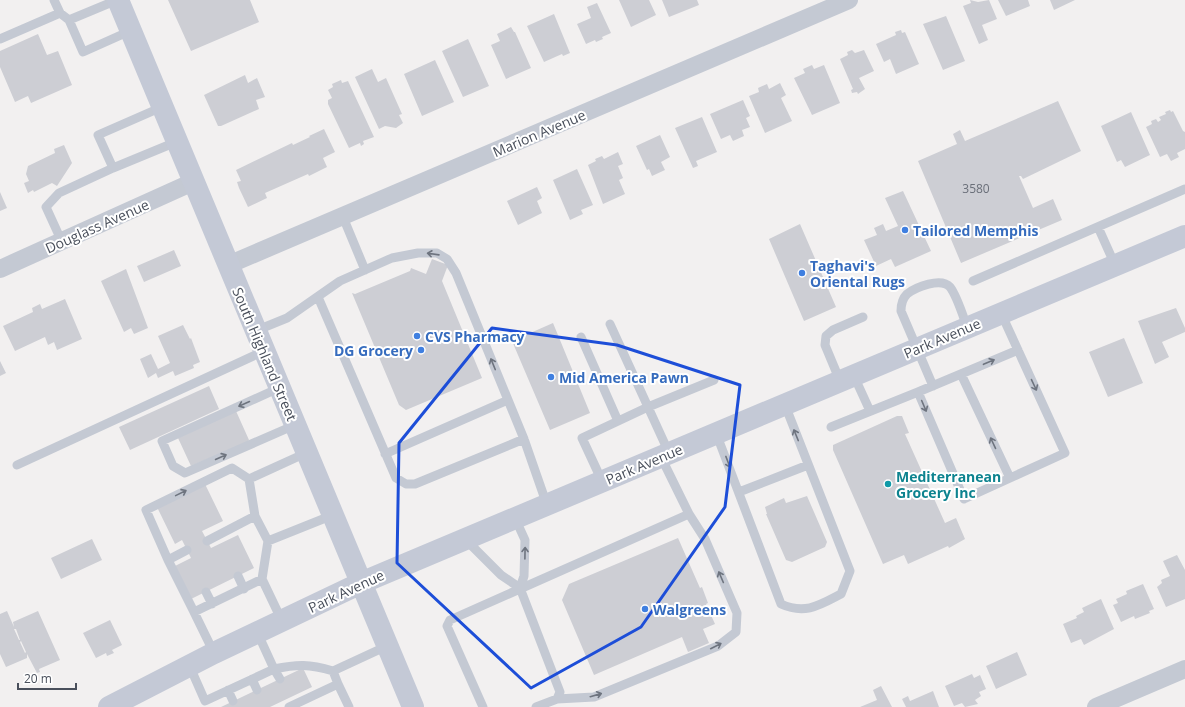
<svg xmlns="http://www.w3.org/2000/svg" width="1185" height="707" font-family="'Open Sans',sans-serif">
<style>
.building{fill:#cdced4;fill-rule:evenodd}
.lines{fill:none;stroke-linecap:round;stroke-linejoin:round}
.lane{stroke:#c4c9d3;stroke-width:9}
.street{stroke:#c4c9d3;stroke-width:18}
.secondary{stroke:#c4c9d6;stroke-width:22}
.oneway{stroke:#6e747f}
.marked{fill:none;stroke:#1d4ed8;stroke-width:3;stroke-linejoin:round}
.shop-dot{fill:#3f7fe0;stroke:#fff;stroke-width:1.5}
.culture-dot{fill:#0f9aa8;stroke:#fff;stroke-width:1.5}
.labels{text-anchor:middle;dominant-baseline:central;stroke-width:4;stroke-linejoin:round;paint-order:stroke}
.number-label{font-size:12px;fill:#6a6f79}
.street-label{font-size:14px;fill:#494f5b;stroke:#fff}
.shop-label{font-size:14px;font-weight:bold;fill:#366cbe;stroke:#fff;text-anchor:start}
.culture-label{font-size:14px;font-weight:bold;fill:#0d838f;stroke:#fff;text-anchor:start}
</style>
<rect width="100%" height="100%" fill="#f2f0f0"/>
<path class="building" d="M168,0H250L259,22L191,51Z
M619,0H649L656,15L631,27Z
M662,0H697L699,5L669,17Z
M970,0L978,2L989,0L997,19L982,25L988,40L979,44L963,6L971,3Z
M998,0H1028L1030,6L1006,16Z
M1050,0H1075L1054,10Z
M597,3L611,33L602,37L603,39L596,42L595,40L586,44L577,24L591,18L587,7Z
M554,14L570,53L563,56L562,54L544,62L527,26Z
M946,16L965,61L943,70L923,24Z
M511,27L514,32H515L531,68L506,79L491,45L500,41L497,34Z
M901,30L902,33L905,32L919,64L896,74L890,59L884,62L876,44L896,35L895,32Z
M38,34L47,55L58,51L72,85L31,103L28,96L15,102L0,67V51Z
M468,39L489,86L463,97L442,51Z
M852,50L855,53L864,50L874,71L859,78L865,89L858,94L857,92L852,93L851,90L853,89L840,59L848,55L847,52Z
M435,60L454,102L422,116L404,74Z
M812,65L814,69L824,65L840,103L812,115L794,78L805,73L803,69Z
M372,69L378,82L386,78L402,114L399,115L403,123L396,128L385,126L379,129L355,77Z
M245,75L248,83L257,78L265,97L256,100L259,109L221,126H218L204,95Z
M341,80L342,83L348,81L374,137L363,141L364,144L361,146L360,143L349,148L328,104V100L332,98L328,90L333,87L332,84Z
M780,83L786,95L781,98L792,121L765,133L749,96L759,92L758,88L767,84L769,89Z
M743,100L750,116L746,118L750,127L742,130L744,136L733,141L730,135L721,139L710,114Z
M1058,101L1081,151L1023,179L1021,176H1019L1033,208L1053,199L1062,220L961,263L918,161L957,144L953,134L960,130L965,141Z
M1170,110L1171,112L1173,111L1183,131L1185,132V149L1177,153L1179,157L1171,161L1167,154L1160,157L1146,127L1152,124L1151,121L1156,119L1158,122L1161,120L1159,117L1166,114L1165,112Z
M1131,112L1150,155L1125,167L1121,160L1117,162L1101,126Z
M702,117L717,152L696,161L698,166L693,168L675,128Z
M324,129L335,152L323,158L327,167L309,176L308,174L265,193L267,198L248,207L239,188L237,182L241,181L236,170L292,143L293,145L310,137L309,136Z
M660,135L670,157L661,162L665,170L652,176L649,169L647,170L636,146Z
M64,145L72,163L57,186L52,183L34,192L33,190L28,193L24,183L29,181L26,174L28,166L55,153L54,149Z
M618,152L623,164L618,166L623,178L619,180L625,194L603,204L588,165L596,161L595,159L602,156L604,159Z
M577,169L593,205L581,210L583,214L570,220L553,180Z
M537,187L542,198L537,201L542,213L518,225L507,201Z
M903,191L931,251L895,267L891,259L876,266L864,240L877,235L874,228L883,224L886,231L898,226L885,198Z
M0,192L7,208L0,211Z
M800,224L836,307L804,321L769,239Z
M174,250L181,266L144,282L137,266Z
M432,259L448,265L442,281L482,378L406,410L399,405L352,293L355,294L410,271L411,268L426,274Z
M126,269L148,328L134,334L131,328L124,332L101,281Z
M65,299L82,339L57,350L54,342L48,345L45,337L15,351L3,326L33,312L32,308L40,304L42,309Z
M1176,308L1185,328V332L1162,342L1169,357L1155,364L1138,321Z
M553,323L590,413L550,430L512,341Z
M183,325L190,339L191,338L200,362L193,365L194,368L175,376L173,371L158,378L156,373L148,378L140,359L151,354L158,369L170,363L158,336Z
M1124,338L1143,383L1108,397L1089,352Z
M0,361L6,373L0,376Z
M209,386L219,409L130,450L119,427Z
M236,411L249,440L248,442L191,466L178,438Z
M897,416H902L909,433L905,434L945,523L956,518L965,539L949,548L948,546L908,564L904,555L883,564L833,450V445Z
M205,484L223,521L202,531L211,548L238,535L254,568L191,599L175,566L191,558L182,540L175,544L157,507Z
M807,496L827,542L825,547L792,562L786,560L766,514H767L765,507L784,498L786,503Z
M678,538L700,588L702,587L708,603L706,604L715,624L703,629L709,643L688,652L682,637L594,675L562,600L569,584Z
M92,539L102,560L61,579L51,558Z
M1177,555L1185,570V599L1166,607L1157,587L1162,583L1161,580L1170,576L1163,561Z
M1143,584L1154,609L1149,611L1150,613L1135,619L1134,616L1121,622L1113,605L1118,603L1116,599L1127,594L1126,591Z
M1101,599L1114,629L1084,645L1081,639L1071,643L1063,624L1077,618L1076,616L1084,612L1082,608Z
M7,611L14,627L13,622L38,611L60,660L39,669L40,672L37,673L27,654V658L6,667L0,654V614ZM14,629H16L20,640H19ZM21,641L26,652L25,653L20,642Z
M110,620L122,645L112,650L114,653L107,656L106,653L96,658L83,633Z
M1017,652L1027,675L996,689L986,666Z
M303,668L312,687L270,707H221Z
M972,674L974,678L980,675L986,689L979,692L981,696L975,700L978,704L965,707L962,703L954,706L945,686Z
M881,686L892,707H860L877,700L873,690Z
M933,691L939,707H906L902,699L908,696L910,701Z"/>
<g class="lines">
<path class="lane" d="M54,0L60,13
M69,20L117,0
M0,39L60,13L69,20L83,52L130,31
M162,107L98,135L113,168L176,142
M343,217L365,270
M1098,227L1115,265
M62,242L46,207L59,193L113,168
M973,281L1185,189
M318,297L396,478L406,484H415L524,439
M610,324L648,407L714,380
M255,331L287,318L340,281L392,258L418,253H437L447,259L456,273L524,439L547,505
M581,337L618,421
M961,374L1010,478
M854,376L870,411
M840,381L825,345L826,336L833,330L863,317
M933,386L901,311C901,305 902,299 907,294C916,287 941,277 950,287C957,296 963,316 967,327
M279,388L162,441L173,466L185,473L295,425
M918,392L1018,350
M831,427L918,392L964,499L1065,453L1001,313
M716,433L781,604C805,615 820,605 841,594L850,571L785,405
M306,453L249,479L255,516L268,541L333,515
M385,454L508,400
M17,465L264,351
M602,481L582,438L648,407L669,453
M739,492L808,465
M515,518L525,540L524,576L520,588
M466,540L501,575L520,588L560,692L557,699L536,707
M207,541L255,516
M268,541L262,579L282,621
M187,550L168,560L194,612
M168,560L146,510L232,468L249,479
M238,576L244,589
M206,592L212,604
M214,653L194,612L262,579
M190,667L205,701L274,669L258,634
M252,679L257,690
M280,679L274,669C298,664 309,664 333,671
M338,684L333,671L387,646
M228,690L233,701
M557,699L594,697L718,646L736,632L737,613L705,539L689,514
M289,707L338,684L349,707
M483,707L447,626L450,620L689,514L661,457"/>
<path class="street" d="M228,265L849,0
M0,269L193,182
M1096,707L1185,669"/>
<path class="secondary" d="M118,0L413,707
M109,707L214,653L361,583L1185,236"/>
</g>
<defs><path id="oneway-shaft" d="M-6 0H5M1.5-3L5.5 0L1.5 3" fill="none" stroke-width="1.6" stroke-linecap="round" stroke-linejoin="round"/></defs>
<g class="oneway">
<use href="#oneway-shaft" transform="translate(433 254) rotate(-172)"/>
<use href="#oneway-shaft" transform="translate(989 362) rotate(-23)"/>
<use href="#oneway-shaft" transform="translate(493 364) rotate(-112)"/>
<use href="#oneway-shaft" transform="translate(1034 385) rotate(65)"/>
<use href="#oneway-shaft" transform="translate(244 404) rotate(156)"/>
<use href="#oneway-shaft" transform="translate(924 406) rotate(67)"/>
<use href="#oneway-shaft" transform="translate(796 435) rotate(-112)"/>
<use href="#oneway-shaft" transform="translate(993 443) rotate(-115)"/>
<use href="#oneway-shaft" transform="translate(221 457) rotate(-24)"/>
<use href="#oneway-shaft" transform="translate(728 462) rotate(69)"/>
<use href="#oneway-shaft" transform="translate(181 493) rotate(-26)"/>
<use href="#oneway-shaft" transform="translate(525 553) rotate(-89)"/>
<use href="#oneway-shaft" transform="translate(721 577) rotate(-113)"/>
<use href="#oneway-shaft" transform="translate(716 646) rotate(-27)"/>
<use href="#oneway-shaft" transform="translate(596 695) rotate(-16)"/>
</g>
<path class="marked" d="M492,328L617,345L740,385L725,507L641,627L531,688L397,563L399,443Z"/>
<g class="shop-dot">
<circle cx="905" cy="230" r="4"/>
<circle cx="802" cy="273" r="4"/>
<circle cx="417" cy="336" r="4"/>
<circle cx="421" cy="350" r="4"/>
<circle cx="551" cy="377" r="4"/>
<circle cx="645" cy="609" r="4"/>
</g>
<circle class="culture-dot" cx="888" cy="484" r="4"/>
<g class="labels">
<g class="number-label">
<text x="976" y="188">3580</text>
</g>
<g class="street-label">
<text transform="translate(539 133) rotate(-23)">Marion Avenue</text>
<text transform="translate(97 226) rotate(-24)">Douglass Avenue</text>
<text transform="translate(942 338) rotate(-23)">Park Avenue</text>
<text transform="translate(265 354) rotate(67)">South Highland Street</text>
<text transform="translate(644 464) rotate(-23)">Park Avenue</text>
<text transform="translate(346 591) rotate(-25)">Park Avenue</text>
</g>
<g class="shop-label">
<text x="913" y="230">Tailored Memphis</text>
<text x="810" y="265">Taghavi's<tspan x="810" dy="16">Oriental Rugs</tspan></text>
<text x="425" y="336">CVS Pharmacy</text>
<text x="413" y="350" text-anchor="end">DG Grocery</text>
<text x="559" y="377">Mid America Pawn</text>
<text x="653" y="609">Walgreens</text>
</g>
<g class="culture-label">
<text x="896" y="476">Mediterranean<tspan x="896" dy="16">Grocery Inc</tspan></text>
</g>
</g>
<path d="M18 683v6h58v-6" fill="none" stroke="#494f5b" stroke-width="2"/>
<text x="24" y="683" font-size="12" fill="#494f5b" stroke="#ffffff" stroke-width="3" paint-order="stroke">20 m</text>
</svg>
